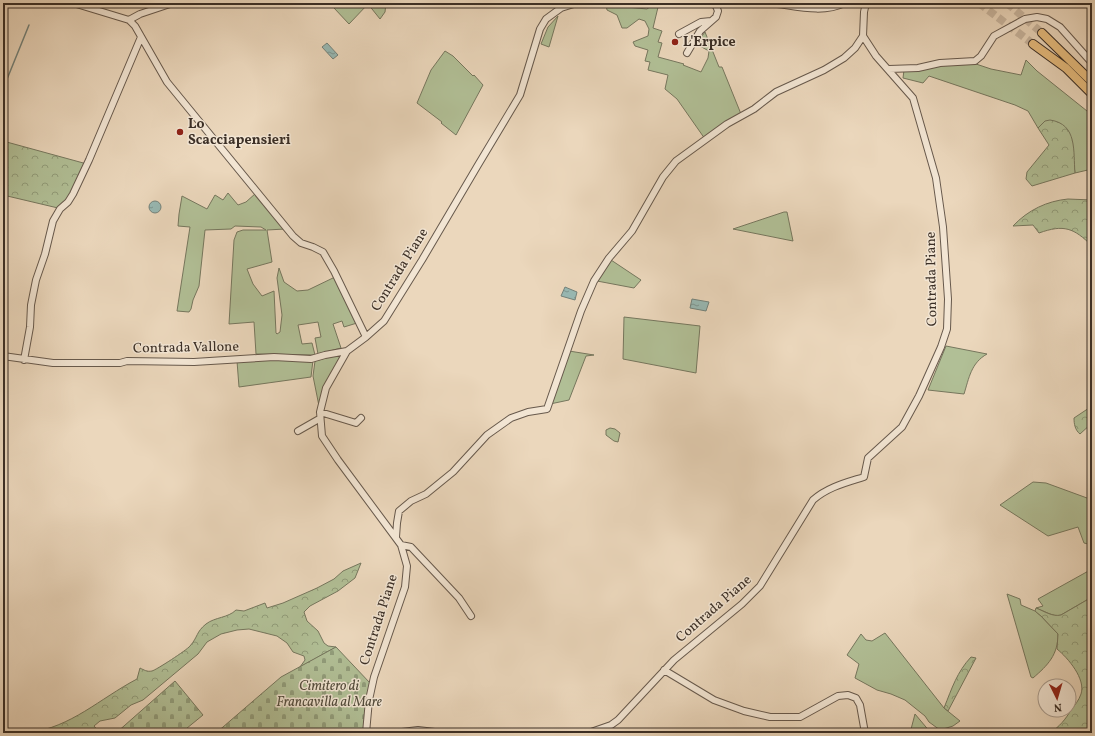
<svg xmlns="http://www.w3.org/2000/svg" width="1095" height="736" font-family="Vollkorn,serif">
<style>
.grass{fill:#b1bf96;stroke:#76775e}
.forest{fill:url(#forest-crowns);stroke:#76775e}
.cemetery{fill:url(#cemetery-stones);stroke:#76775e}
.water{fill:url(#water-ripples);stroke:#73827b}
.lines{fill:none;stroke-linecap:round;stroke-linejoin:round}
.stream{stroke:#73827b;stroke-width:1.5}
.highway-tunnel{stroke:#c8b59e;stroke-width:8;stroke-dasharray:8 4;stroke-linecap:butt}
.minor-casing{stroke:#67594c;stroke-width:8}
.highway-casing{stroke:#3b2f26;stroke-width:10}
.minor{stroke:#f2e5d3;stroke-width:6}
.highway{stroke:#e6bc7e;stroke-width:8}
.poi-dot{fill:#8f2418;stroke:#f2e5d3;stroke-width:1.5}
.labels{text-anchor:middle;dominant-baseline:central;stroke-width:3;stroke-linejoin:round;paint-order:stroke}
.poi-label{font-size:14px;font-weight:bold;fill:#3b2f26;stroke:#f2e5d3;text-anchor:start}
.street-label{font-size:14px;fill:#3b2f26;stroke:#f2e5d3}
.park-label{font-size:14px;font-style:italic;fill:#534c3c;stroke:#f2e5d3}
</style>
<defs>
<pattern id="forest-crowns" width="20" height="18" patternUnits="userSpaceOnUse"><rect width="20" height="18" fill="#b1bf96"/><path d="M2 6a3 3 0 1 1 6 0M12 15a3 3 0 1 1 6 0" fill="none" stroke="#919c7a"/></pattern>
<pattern id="cemetery-stones" width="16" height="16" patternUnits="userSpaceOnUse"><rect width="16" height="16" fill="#b1bf96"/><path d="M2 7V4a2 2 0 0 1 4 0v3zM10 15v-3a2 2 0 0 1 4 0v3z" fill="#919c7a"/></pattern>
<pattern id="water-ripples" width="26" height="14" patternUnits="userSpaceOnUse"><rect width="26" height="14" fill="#98b9b4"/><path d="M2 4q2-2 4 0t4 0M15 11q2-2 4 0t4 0" fill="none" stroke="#7d9792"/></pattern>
</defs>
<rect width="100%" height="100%" fill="#ebd7bc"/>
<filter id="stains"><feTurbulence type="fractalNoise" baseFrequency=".005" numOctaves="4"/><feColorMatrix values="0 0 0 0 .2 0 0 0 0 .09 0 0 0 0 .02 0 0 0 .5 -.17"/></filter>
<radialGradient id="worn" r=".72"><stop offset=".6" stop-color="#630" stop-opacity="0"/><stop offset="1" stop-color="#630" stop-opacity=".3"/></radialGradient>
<path class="grass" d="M337,3H386L385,12L380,19L368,4L349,24L334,8Z
M655,3H659L653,28L662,31L658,42L662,43L658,57L684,64L683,65L701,72L708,58L709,51L696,44L705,32L719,67H722L741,114L705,139L677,99L665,89L668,75L648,70L650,62L645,61L648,50L635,46L633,42L648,36L649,29L645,21L639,19L627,28H622L617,15L607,10L606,5L623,4L627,7L647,9Z
M558,16L549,47L541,44L548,27Z
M445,51L453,56L473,76L474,75L483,85L456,135L441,123L442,122L417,103L431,70Z
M1026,60L1037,71L1092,115V169L1075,173L1074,166L1045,121L1038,128L1028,111L1015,105L929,76L923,83L903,78L904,70L950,64H976L991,69L1021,75Z
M228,193L238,205L246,202L256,193L285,229L267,230L272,262L247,269L253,284L262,296L274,291L276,333L277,334L280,332L282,315L277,278L279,268L284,282L297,291L308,290L335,277L357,323L344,327L342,321L333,324L341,348L318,354L315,338L321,337L318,322L298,325L302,344L312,343L315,355L256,354L254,322L229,324L234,240L237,232L243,230H266L261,227L235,226L231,229L205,230L199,286L193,300L191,309L189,312L177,311L190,227L178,226L179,214L182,196L207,209L215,195L223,200Z
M784,212H787L793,241L733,229Z
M611,260L641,280L634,288L597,281Z
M624,317L700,326L696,373L623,359Z
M946,346L987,354C971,363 969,378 964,394L928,390Z
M569,351L594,355L586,356L569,400L550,404Z
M339,354L340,359L319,406L313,376L315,361Z
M269,358L313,360L311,377L239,387L237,361Z
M610,428L615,429L620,433L618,442L614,441L606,435V430Z
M1033,482L1046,483L1087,498L1092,502V545L1084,543L1078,527L1048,536L1000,505Z
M1092,569V597L1061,615L1057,616L1050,614L1036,608L1043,606L1038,599Z
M1007,594L1020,599L1021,605L1035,611L1041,616L1058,634C1058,655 1048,665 1033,678L1031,677Z
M885,633L944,708L960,721L953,726L940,730L929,722L925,716L905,700L891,694L877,690L855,678L859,664L847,655L861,634L866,640L872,641Z
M915,714L931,733H910Z"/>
<path class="forest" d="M1050,120C1078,124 1073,152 1075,173L1032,186L1026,179L1027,172L1049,145L1038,128L1045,121Z
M3,141L87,164L69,199L58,208L3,195Z
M1068,199L1092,200V246C1074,228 1064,224 1039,233L1033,225L1013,226C1028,210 1047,201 1068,199Z
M1092,406V423L1080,434C1075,430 1074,424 1074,418Z
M361,563L355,578L338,591L310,606L304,612L307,621L318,631L324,643L328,646L336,647L300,667L305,660L304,656L293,652L287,643L277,636L249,629L237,630L221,634L207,642L198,654L143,700L131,705L115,718L100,721L94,726L100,733H28C72,727 99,699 137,679L140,668C144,670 147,672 152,671C156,670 187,650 190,646C198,637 196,632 206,624C215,617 228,618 236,610L244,611L265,603L267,608L283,603L317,588L334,579L343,571Z
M1092,597V733H1050C1060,726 1065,720 1071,710C1075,705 1079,700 1081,694C1086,679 1068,658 1057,649L1058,634L1041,616L1035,611L1036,608C1044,611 1052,617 1061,615Z
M971,657L976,658L948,711L944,708C952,688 957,672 971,657Z"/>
<path class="cemetery" d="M336,647L370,683L363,733H216L281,677Z
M175,681L203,715L181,733H116Z"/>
<path class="water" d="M327,43L338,55L333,59L322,47Z
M149 207a6 6 0 1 1 12 0a6 6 0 1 1-12 0Z
M565,287L577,292L575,300L561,296Z
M692,299L709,302L706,311L690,308Z"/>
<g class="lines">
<path class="stream" d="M3,89L29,25"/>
<path class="highway-tunnel" d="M979,3L1033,44
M1007,3L1042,33"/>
<g class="minor-casing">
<path id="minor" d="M73,3L129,20L135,26L167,82L293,236L301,243L313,247L323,252L334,271L366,337
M771,3C796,6 822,14 845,3
M129,20L140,14L173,3
M679,34L701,22L711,21
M687,53L700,31L716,17L718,11L716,6L712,3
M889,69L918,68L940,63L975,61L981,56L994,36L1025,19L1037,17L1047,19L1060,27L1092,63
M3,356L53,363H120L127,361L194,362L274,357L311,359L325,355L347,351
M24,360L30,327L31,305L36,280L45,254L53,221L60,209L68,202L73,194L89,160L141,37
M320,412L356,423L361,418
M298,431L319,419
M396,537L397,523L399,511L411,501L426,494L453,472L487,435L511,418L528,412L547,409L581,311L594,281L609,258L632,231L663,177L676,161L727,124L754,109L776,92L824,70L844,58L855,48L863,36
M401,545L411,547L459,598L471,616
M664,670L714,700L744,711L770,717H800L838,696L848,695L856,698L860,705L865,733
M366,733L369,700L374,677L405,587L407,566L401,545L338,460L322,436L320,412L326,388L347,351L366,337L384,321L422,260L478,165L520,95L540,29L546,19L561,8L577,3
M394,733L418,730L443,733
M588,733L611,725L618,720L674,660L742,604L760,586L813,500C828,487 845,483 864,477L868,458L902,427L919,396L941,347L947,329L948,299L943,227L936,178L913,98L876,56L863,36L864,12L866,3"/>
</g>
<g class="highway-casing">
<path id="highway" d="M1042,33L1092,82
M1033,44L1066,68L1092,94"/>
</g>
<use href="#minor" class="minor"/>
<use href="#highway" class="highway"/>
</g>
<g class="poi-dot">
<circle cx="675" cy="42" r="4"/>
<circle cx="180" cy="132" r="4"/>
</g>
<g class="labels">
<g class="poi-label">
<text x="683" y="42">L'Erpice</text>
<text x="188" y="124">Lo<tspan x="188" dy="16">Scacciapensieri</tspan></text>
</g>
<g class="street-label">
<text transform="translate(400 270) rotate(-58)">Contrada Piane</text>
<text transform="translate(932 279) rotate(-91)">Contrada Piane</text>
<text transform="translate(186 348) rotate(-1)">Contrada Vallone</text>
<text transform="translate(714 609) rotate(-41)">Contrada Piane</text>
<text transform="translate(379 620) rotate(-72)">Contrada Piane</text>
</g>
<g class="park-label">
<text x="329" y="686">Cimitero di<tspan x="329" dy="16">Francavilla al Mare</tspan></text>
</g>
</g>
<rect width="1095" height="736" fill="none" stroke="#ebd7bc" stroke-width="16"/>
<rect x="4" y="4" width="1087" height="728" fill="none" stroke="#3b2f26" stroke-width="2"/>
<rect x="8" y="8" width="1079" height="720" fill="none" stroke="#3b2f26"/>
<g transform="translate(1057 698) rotate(175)"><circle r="19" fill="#f2e5d3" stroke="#a99c8e"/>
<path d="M0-3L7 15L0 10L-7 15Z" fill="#8f2418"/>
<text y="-6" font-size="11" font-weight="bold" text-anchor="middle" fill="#3b2f26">N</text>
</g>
<rect width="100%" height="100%" filter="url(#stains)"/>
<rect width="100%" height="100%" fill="url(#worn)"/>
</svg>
